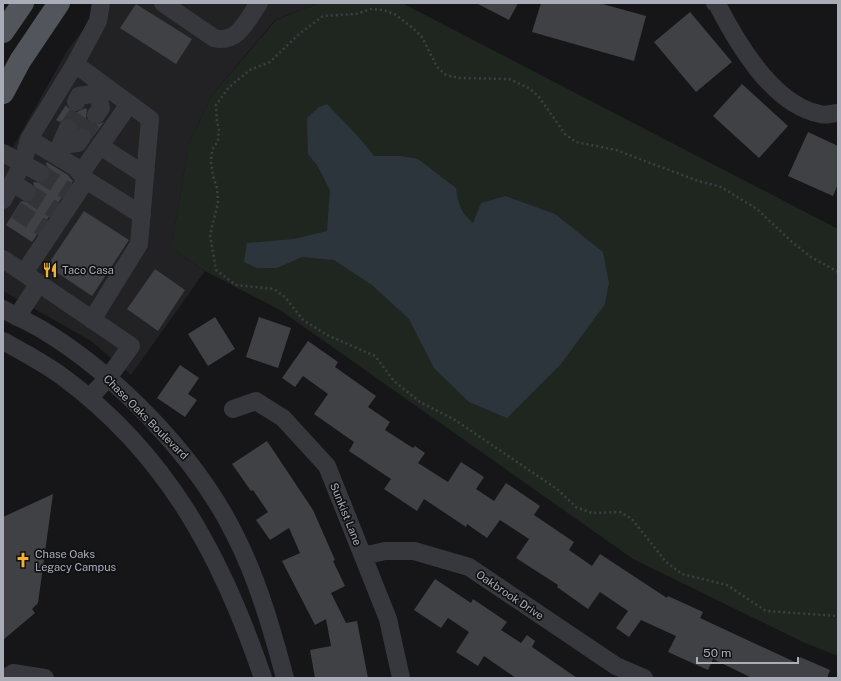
<svg xmlns="http://www.w3.org/2000/svg" width="841" height="681" font-family="'Public Sans',sans-serif">
<style>
.built{fill:#222225}
.green{fill:#1e261f}
.water{fill:#2c353c}
.building{fill:#404145}
.lines{fill:none;stroke-linecap:round;stroke-linejoin:round}
.minor-tunnel{stroke:#333438;stroke-width:18;stroke-dasharray:18 9;stroke-linecap:butt}
.path{stroke:#3d3f44;stroke-width:2.5;stroke-dasharray:2 3;stroke-linecap:butt}
.minor{stroke:#37383d;stroke-width:18}
.major{stroke:#53555c;stroke-width:22}
.labels{text-anchor:middle;dominant-baseline:central;stroke-width:3.5;stroke-linejoin:round;paint-order:stroke}
.poi-label{font-size:11px;fill:#a8adb8;stroke:#111113;text-anchor:start}
.street-label{font-size:11px;fill:#a8adb8;stroke:#111113}
</style>
<rect width="100%" height="100%" fill="#161618"/>
<path class="built" d="M106,3H319L275,20L212,95L189,144L171,248L205,271L131,375L91,341L3,291V165L68,49Z"/>
<path class="green" d="M319,3H402L838,229V656L805,643L633,559L280,310L205,271L171,248L189,144L212,95L276,20Z"/>
<path class="water" d="M327,104C343,121 360,137 374,156H401L418,159L456,188C458,204 461,213 473,223L481,203L505,196L555,214L603,252L609,283L605,304L561,364L507,418L469,402L434,368L409,319L372,285L334,260L302,257L277,268H257L244,262L247,243L294,239L327,231L330,190L317,165L308,154L307,118L319,107Z"/>
<path class="building" d="M476,3H518L509,20Z
M541,3H599L646,16L634,61L532,32Z
M136,4L192,39L176,64L120,28Z
M690,12L732,62L696,92L654,42Z
M742,84L788,126L759,158L713,116Z
M66,105L72,112H77L85,108L87,109L86,119L90,124L95,125L104,122L92,138V133L88,129L78,127L77,122L73,119L67,118L60,122L56,120Z
M808,132L838,146V184L833,196L788,176Z
M47,162L68,175L73,181L32,242L6,225L21,201L27,202L36,198L37,192L33,183L34,182L41,183L49,178L50,172L46,164Z
M84,211L129,240L92,296L47,266Z
M155,269L185,290L158,331L127,309Z
M215,317L235,349L208,366L188,334Z
M259,317L291,328L278,368L246,357Z
M308,341L338,362L335,367L376,396L368,407L390,422L385,430L413,448L415,446L425,453L418,463L448,482L461,462L484,477L476,489L494,501L506,483L540,506L534,515L574,542L569,550L592,566L600,554L667,598L668,596L703,612L700,618L797,663L800,657L830,670L827,678H752L713,659L708,670L668,652L676,636L641,620L629,637L616,628L628,611L600,592L588,609L557,587L558,585L516,558L529,539L500,520L487,538L467,524L466,527L424,499L417,511L384,489L391,479L349,451L354,442L314,414L328,394L303,376L295,387L282,378Z
M180,365L199,378L188,394L197,400L185,417L157,398Z
M267,441L313,510L335,560L333,561L345,586L331,593L346,623L357,621L368,678H315L310,650L331,646L326,619L315,625L282,561L300,553L289,528L270,540L256,520L268,512L253,490L251,491L232,464Z
M53,494L38,603L32,609L35,613L3,640V517Z
M435,579L471,603L473,599L507,622L501,630L521,643L527,635L535,641L532,647L577,678H516L484,656L478,666L456,652L469,632L448,618L441,628L414,610Z"/>
<g class="lines">
<path class="minor-tunnel" d="M68,128L83,106
M82,137L96,115
M40,173L69,192
M27,192L56,211
M16,210L45,229"/>
<path class="path" d="M838,272L811,257L792,242L757,209L721,187L698,181L616,150L576,142L565,134L539,97L529,88L509,79L459,78L446,75L437,67L422,37L414,29L396,15L384,10L371,9L356,14L323,16L299,34L270,62L250,70L229,87L216,105L217,123L219,128L218,141L212,150L211,162L213,176L217,188L218,203L210,235L216,270L236,285L274,289L285,297L303,320L327,335L375,356L394,381L420,402L455,420L557,489L576,507L592,513L620,512L632,519L666,562L682,574L727,585L766,611L838,616"/>
<path class="minor" d="M163,3L214,38C238,44 247,20 259,3
M715,3L717,4C737,43 773,105 820,114C825,116 832,113 838,113
M75,64L150,119L139,244L92,320
M76,102L79,96L98,93
M96,115L101,108L98,93L103,85
M29,139L75,167L86,180
M61,145L78,143L82,137
M100,146L145,175
M3,153L40,173
M56,155L68,128
M81,173L129,104
M12,183L27,192
M3,200L23,163L29,139L75,64L98,21L101,3
M3,259L131,346L108,378L89,398
M24,273L86,180L142,215
M3,309C15,316 29,322 41,329C116,374 196,456 235,535C258,580 272,630 285,678
M17,317L39,283
M3,341C23,352 44,363 63,377C168,455 222,557 263,678
M233,409L256,401L283,418L327,466L388,619L401,678
M363,556L385,551H414L469,567L616,666L644,678
M6,678L13,673L45,678"/>
<path class="major" d="M3,32L23,3
M3,93L20,61L59,3"/>
</g>
<defs>
<g id="restaurant-bare" transform="scale(1.2)"><path d="M-5-6h1v4h1v-4h1v4h1v-4h1v5L-1.5 .5V6h-2V.5L-5-1ZM5-6V6H3V1.5H1.5Q1.5-4 5-6Z" fill="#f2b134" stroke="#111113" stroke-width="2.5" paint-order="stroke"/></g>
<g id="church-bare" transform="scale(1.2)"><path d="M-1.2-6h2.4v3.5h3.3v2.4h-3.3V6h-2.4V-.1h-3.3v-2.4h3.3Z" fill="#f2b134" stroke="#111113" stroke-width="2.5" paint-order="stroke"/></g>
</defs>
<g fill-rule="evenodd">
<use href="#restaurant-bare" x="50" y="270"/>
<use href="#church-bare" x="23" y="560"/>
</g>
<g class="labels">
<g class="poi-label">
<text x="62" y="270">Taco Casa</text>
<text x="35" y="554">Chase Oaks<tspan x="35" dy="13">Legacy Campus</tspan></text>
</g>
<g class="street-label">
<text transform="translate(146 417) rotate(45)">Chase Oaks Boulevard</text>
<text transform="translate(346 514) rotate(68)">Sunkist Lane</text>
<text transform="translate(510 595) rotate(34)">Oakbrook Drive</text>
</g>
</g>
<rect width="841" height="681" fill="none" stroke="#a8adb8" stroke-width="8"/>
<path d="M697 657v6h101v-6" fill="none" stroke="#a8adb8" stroke-width="2"/>
<text x="703" y="657" font-size="12" fill="#a8adb8" stroke="#111113" stroke-width="3" paint-order="stroke">50 m</text>
</svg>
